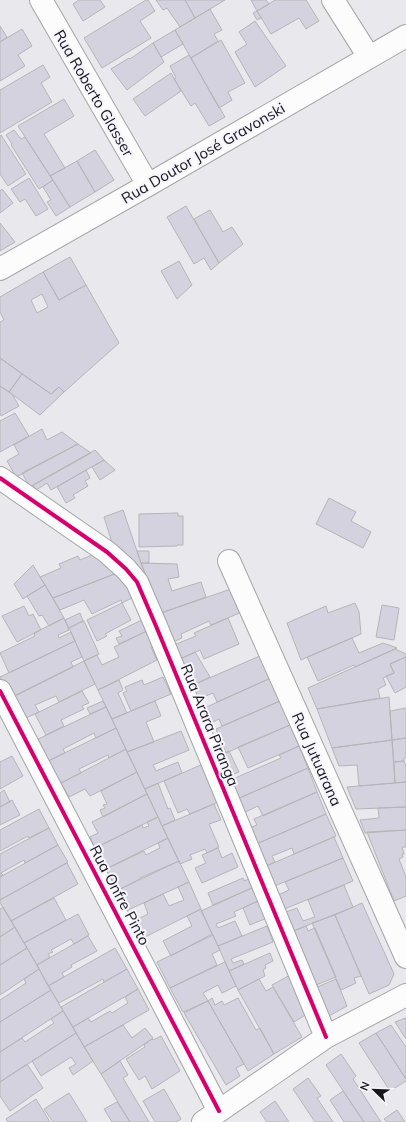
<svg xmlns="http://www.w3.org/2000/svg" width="406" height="1122" font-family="Mulish,sans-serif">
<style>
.building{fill:#d5d2e0;stroke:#b5b5b8;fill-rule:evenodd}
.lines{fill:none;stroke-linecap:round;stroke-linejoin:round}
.minor-casing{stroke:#a5a5a8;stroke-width:24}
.minor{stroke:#fcfcfc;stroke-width:22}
.cycleway-casing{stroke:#f6f4fc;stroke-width:6}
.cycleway{stroke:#d6006c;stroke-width:4}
.labels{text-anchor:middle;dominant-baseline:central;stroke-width:4;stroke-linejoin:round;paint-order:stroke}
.street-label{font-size:15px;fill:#18171a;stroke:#f6f4fc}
</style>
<rect width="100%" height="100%" fill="#e9e8ed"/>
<path class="building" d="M79,0H100L105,7L83,21L73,4Z
M146,0H148L155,11L140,21L151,38L102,68L84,38Z
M156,0H185L195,18L180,27L167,8L163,10Z
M185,0H225L195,18Z
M251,0H266L269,4L257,11Z
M275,0H306L319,21L306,29L299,18L271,34L257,11Z
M210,9L222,30L214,34L218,41L191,58L175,30Z
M257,11L261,18L257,20L253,13Z
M255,21L286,66L255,87L235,52L247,44L239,32Z
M0,26L7,37L0,42Z
M22,29L32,46L18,55L25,66L0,81V42Z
M175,30L183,44L161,57L153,43Z
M221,40L245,83L228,92L232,100L219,108L191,58Z
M153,43L164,62L127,90L111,69L129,58L130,59Z
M189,55L225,117L209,126L195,103L191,106L174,79L176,78L170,66Z
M43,65L50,77L41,83L52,102L0,133V90Z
M171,73L181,91L145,116L133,99Z
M64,99L74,116L44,134L65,168L50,176L18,126Z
M14,130L21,139L25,137L53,180L39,189L11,145L12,144L6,135Z
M1,135L26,174L8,186L0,174V136Z
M95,150L114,180L95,192L77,161Z
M77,161L95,192L70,207L50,176Z
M29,178L48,209L36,216L25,199L20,202L11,189Z
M53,180L70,207L56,216L47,202L51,200L43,187Z
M2,189L13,203L0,213V191Z
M186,206L219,263L211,270L204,258L194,264L167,217Z
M210,210L223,232L232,227L243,244L219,263L194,219Z
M0,223L15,242L0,251Z
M70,257L86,285L59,300L43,272Z
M179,261L192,285L177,299L161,271Z
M43,272L59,300L86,285L119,343L64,392L59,387L51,394L0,358V322L4,320L0,312V297ZM42,294L48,307L37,313L31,300Z
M0,358L22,374L9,392L0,386Z
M22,374L51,394L59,387L64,392L40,415L9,392Z
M0,386L12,394L19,406L1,416L0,414Z
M15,413L29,436L0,452V421Z
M42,429L47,440L62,432L78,444L16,477L7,461L19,454L14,445Z
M78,444L91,453L30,487L22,473Z
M95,450L104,460L51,490L47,483L36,490L33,485Z
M104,460L115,470L100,480L92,467Z
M86,470L90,478L85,481L88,486L73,495L75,498L66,503L57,487Z
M329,498L356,512L351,521L371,532L363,548L316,524Z
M123,510L141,563L147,579L113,546L104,517Z
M178,513V516H183V545H177V546L139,547V514Z
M137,551H149V563H141Z
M92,555L117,573L53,598L40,577L61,568L59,564L78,556L80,560Z
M141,563L177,564L179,577L168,579L172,591L201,582L206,597L161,613Z
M33,565L45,585L23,599L14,584Z
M117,573L134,597L122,603L121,600L92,614L84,600L60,610L53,598Z
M45,585L64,618L49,626L42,615L39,616L27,596Z
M234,588L244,611L211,625L209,621L181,634L182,638L173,642L161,613Z
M122,603L131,620L105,634L107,636L97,641L87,620Z
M355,603L359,612L361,634L301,660L287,623L326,606L328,613Z
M382,605L399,608L394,640L376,637Z
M24,606L29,616L33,614L41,630L17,642L2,616Z
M80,613L83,621L69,628L65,620Z
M64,618L69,630L58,635L59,638L71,632L75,641L9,673L0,653L35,636L34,633Z
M228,618L239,644L204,659L200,650L180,659L174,645L196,636L194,633Z
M144,619L149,630L119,644L116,638L122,636L119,631Z
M83,621H84L99,654L84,661L69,628Z
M149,630L155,645L151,647L157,660L98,690L84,661L97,655L102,665L119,657L114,647Z
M352,638L359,653L383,643L397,648L355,667L354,665L318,681L307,657Z
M75,641L82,657L71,662L73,667L11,698L0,677Z
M395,649L406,654V657L390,664L394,673L383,678L386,685L378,689L380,698L317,709L308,688Z
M195,652L210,677L191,686L180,659Z
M262,655L271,678L217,702L213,693L196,700L191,686Z
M406,657V687L395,693L386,676L394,673L390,664Z
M84,661L95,684L59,702L56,696L35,705L39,712L24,719L12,697Z
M163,677L171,694L131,711L123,693L127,691L125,687L142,680L144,685Z
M271,678L280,701L222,726L219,719L206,725L200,710Z
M119,680L123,690L118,693L127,713L112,719L98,690Z
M82,691L89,703L82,706L84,709L61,720L64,726L46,735L35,714Z
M389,697L392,740L332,748L317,709Z
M103,701L106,707L90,714L87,708Z
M155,701L161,716L146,722L154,742L127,752L112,719Z
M280,701L290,725L226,753L216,729Z
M106,707L116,728L96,738L94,733L63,749L65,753L46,762L34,741Z
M406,708V738L392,740L390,711Z
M290,725L299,746L248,768L238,747Z
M116,728L126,749L109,758L108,755L79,769L81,773L59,784L46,762Z
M181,731L189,750L153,765L156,771L178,762L182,773L145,789L127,752Z
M406,738V758H404V761L394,762L392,740Z
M392,740L395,783L359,786L357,765L339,766L332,748Z
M299,746L308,768L235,800L226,782L281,758L279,755Z
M126,749L137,772L90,796L85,789L69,797L61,783Z
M229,751L239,772L225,778L217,757Z
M12,756L23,776L0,789V762Z
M404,761L405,764H406V782L395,783L394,762Z
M203,764L218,802L190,814L187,809L178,813L164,781Z
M308,768L317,792L263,816L258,806L241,814L235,800Z
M137,772L147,794L103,817L100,810L105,808L103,805L107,804L101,791Z
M406,782V807L356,809L347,787Z
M158,783L168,809L170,808L175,820L162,826L145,789Z
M4,790L10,802L0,807V793Z
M317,792L326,814L254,845L247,829L257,825L254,819Z
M147,794L158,817L95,848L90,837L98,833L92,822Z
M12,800L20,815L0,825V807Z
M214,804L221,820L209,824L219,847L207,853L205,849L190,855L192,859L180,864L162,826Z
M406,807V830L365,833L360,820L379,818L378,808Z
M39,809L49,828L29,838L28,836L0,851V830Z
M326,814L336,836L294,854L292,848L272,856L275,862L264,867L254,845Z
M158,817L168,838L106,869L95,848L142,825L143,828L149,826L147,822Z
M49,828L58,845L25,863L24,860L1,873L3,875L0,877V854Z
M406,830V847H402L404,854H402L403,857L399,859L406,877V896L394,901L367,832Z
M334,837L343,858L272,887L264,867Z
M168,838L179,861L140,878V879L118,890L106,869L144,851L146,855L160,848L158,843Z
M58,845L68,862L0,900V877Z
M218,848L222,858L232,853L238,867L202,883L195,868L206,863L202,855Z
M343,858L353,881L282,910L276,896L289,890L285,882Z
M179,861L189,882L128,910L118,890Z
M67,863L78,884L11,921L0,903V900Z
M243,878L244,881L251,878L254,887L213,905L208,893Z
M189,882L201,909L143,938L134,921L148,914L144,903L163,894L169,906L184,900L178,887Z
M344,885L353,907L291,932L283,913L297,908L303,921L315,917L308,900Z
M254,887L260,900L234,912L236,916L216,924L218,928L235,921L242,936L218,946L201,911Z
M54,898L66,920L24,943L11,921Z
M260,900L267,918L250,925L243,908Z
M362,903L394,974L389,985L369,994L335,915Z
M3,907L15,927L0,937V909Z
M201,909L212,934L171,956L163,941L192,926L187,916Z
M78,914L89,935L74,944L71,939L51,950L53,952L48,954L50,957L37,965L24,943Z
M335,915L361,976L354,978L356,983L341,990L312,923Z
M267,926L273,942L231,959L233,963L242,960L244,964L229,971L218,946Z
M306,926L308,931L315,928L336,977L316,985L291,932Z
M15,927L27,948L0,965V937Z
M213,935L220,950L212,954L217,965L170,988L157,962Z
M88,936L97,951L71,965L72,967L62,973L64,977L48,986L37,965Z
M27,948L39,969L0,995V965Z
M115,948L127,969L104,982L103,979L59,1003L48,986Z
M270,953L273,961L265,965L266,968L263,970L265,976L238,990L229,971Z
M225,962L236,986L222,993L218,985L203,993L208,1001L183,1012L170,988Z
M39,969L51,990L0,1022V1000L26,983L24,979Z
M127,969L138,989L73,1027L61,1007Z
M292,974L307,1014L294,1022L272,985Z
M259,979L266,991L273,987L302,1037L274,1054L238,990Z
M336,979L347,1006L327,1017L315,988Z
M138,989L149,1010L84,1047L73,1027L88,1018L91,1022L110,1011L112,1013L128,1003L125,997Z
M51,990L63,1011L0,1052V1022Z
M212,998L215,1005L222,1001L224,1005L238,998L256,1030L260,1028L274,1054L248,1071L208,1001Z
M208,1001L244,1064L236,1068L240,1076L226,1085L184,1013Z
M63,1011L76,1033L0,1082V1052L22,1038L25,1042L54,1023L51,1019Z
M406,1018V1039L395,1022Z
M123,1025L132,1038L145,1028L153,1038L101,1074L84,1047Z
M391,1025L406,1047V1079L376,1033Z
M76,1033L93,1061L73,1075L69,1068L76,1064L71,1057L41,1076L32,1061Z
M376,1033L406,1079V1081L390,1091L359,1043Z
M161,1036L180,1071L152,1089L145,1076L139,1080L126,1059L145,1047L144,1045L152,1039L153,1040Z
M341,1054L356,1076L353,1079L381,1122H364L326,1065Z
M120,1061L128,1075L123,1078L149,1122H130L101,1074Z
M27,1064L43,1088L10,1111L0,1096V1082Z
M308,1078L321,1096L317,1098L333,1122H315L293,1089Z
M164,1089L181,1119L176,1122H155L143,1101Z
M343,1091L364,1122H344L330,1100Z
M69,1093L87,1122H53L44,1109Z
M36,1099L50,1122H8L6,1119Z
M275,1101L289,1122H267L260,1112Z
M117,1102L130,1122H112L104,1109Z
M397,1110L405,1122H387L384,1119Z"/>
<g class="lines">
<g class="minor-casing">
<path id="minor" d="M41,0L148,185
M333,0L369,57
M0,269L148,185L406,36
M0,478L107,552L126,569L137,582L156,626L326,1037
M229,561L406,957
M0,691L219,1111
M203,1122L326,1037L406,995"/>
</g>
<use href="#minor" class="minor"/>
<g class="cycleway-casing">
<path id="cycleway" d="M0,478L107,552L126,569L137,582L156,626L326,1037
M0,691L219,1111"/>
</g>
<use href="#cycleway" class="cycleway"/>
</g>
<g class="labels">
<g class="street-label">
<text transform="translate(94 93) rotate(60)">Rua Roberto Glasser</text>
<text transform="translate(203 153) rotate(-30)">Rua Doutor José Gravonski</text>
<text transform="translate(210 725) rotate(68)">Rua Arara Piranga</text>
<text transform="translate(317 759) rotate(66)">Rua Jutuarana</text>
<text transform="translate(120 895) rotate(62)">Rua Onfre Pinto</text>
</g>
</g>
<g transform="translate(374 1090) rotate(293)" stroke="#f6f4fc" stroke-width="3" paint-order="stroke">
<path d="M0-3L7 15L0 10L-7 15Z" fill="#18171a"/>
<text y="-6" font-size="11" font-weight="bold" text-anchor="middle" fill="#18171a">N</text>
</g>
</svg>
